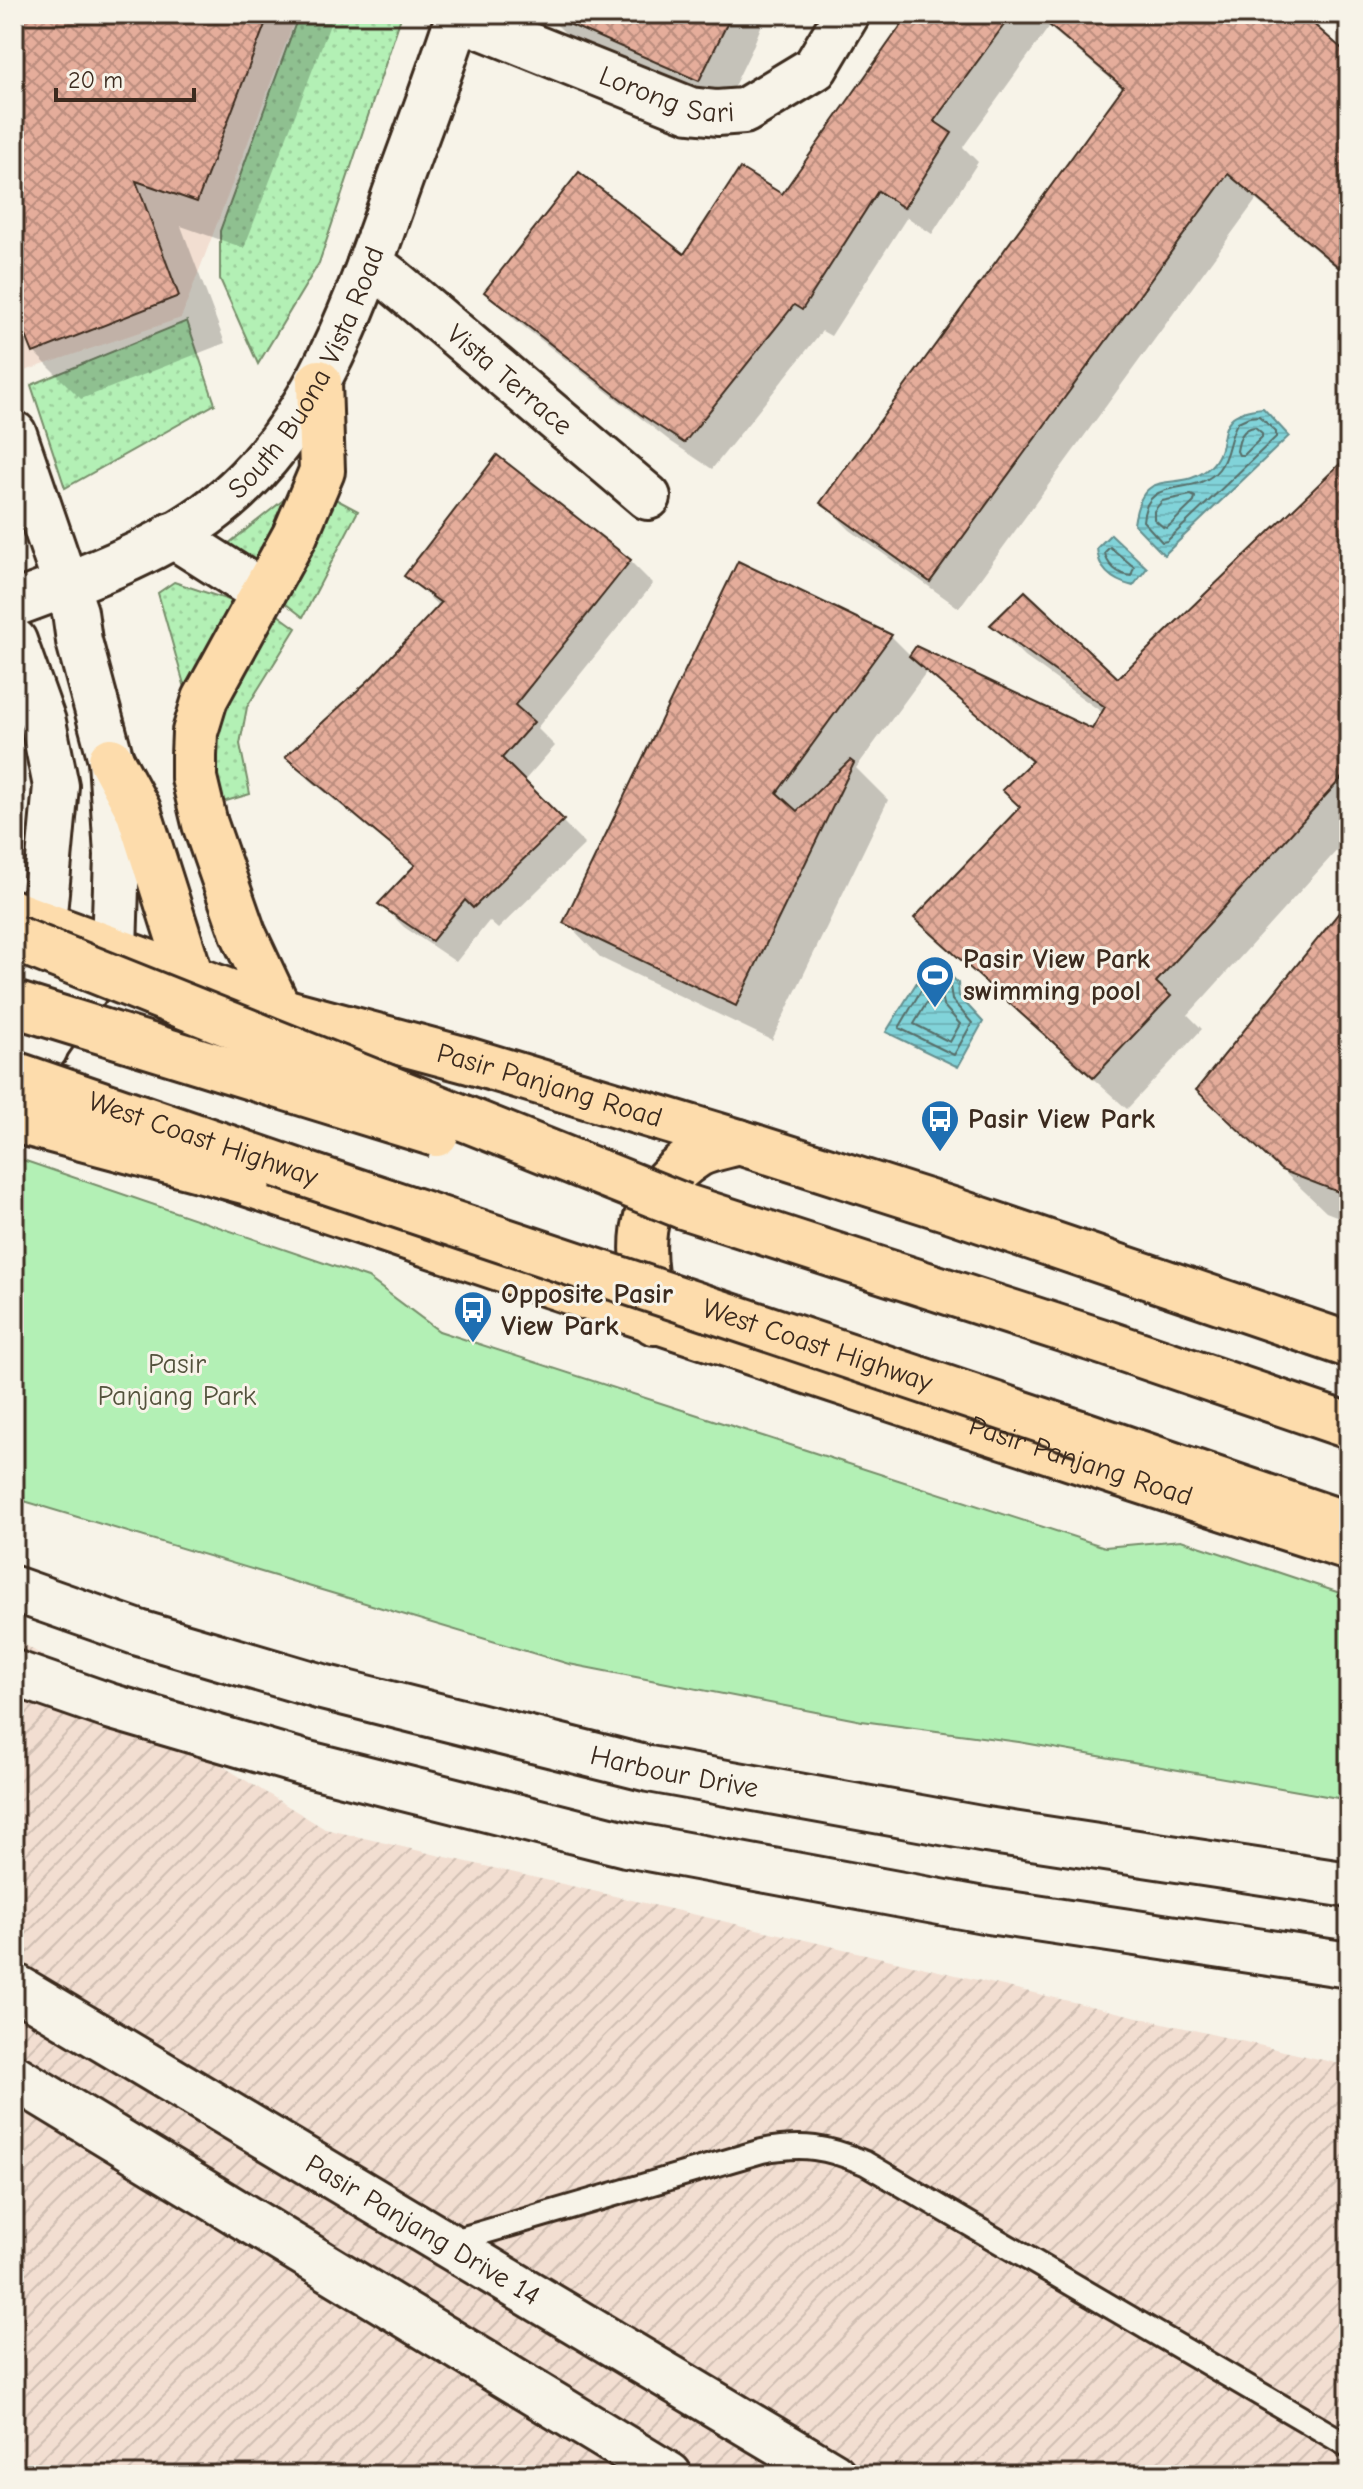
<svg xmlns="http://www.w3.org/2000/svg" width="1363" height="2489" font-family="'Comic Neue',sans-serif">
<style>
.built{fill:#f2ded1}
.industrial{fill:url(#industrial-furrows)}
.grass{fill:url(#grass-dots);stroke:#778d6a;stroke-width:2}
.park{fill:#b3f0b5;stroke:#778d6a;stroke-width:2}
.water{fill:url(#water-rules);stroke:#658f8e;stroke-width:2}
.shadow{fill:#0003}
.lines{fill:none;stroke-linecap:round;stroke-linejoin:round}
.shore{stroke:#576e69;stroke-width:2}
.building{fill:url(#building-cross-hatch);stroke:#3b2a1e;stroke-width:2}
.lane-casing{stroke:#3b2a1e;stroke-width:28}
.street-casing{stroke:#3b2a1e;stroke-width:50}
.secondary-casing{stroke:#3b2a1e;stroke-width:50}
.primary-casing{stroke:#3b2a1e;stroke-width:50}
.highway-casing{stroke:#3b2a1e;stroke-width:50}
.lane{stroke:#f7f3e8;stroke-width:22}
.street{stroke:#f7f3e8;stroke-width:44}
.secondary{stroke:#f7f3e8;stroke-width:44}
.primary{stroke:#fddcac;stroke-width:44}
.highway{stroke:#fddcac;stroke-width:44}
.highway-bridge-casing{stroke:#3b2a1e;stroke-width:50;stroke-linecap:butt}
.highway-bridge{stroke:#fddcac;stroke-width:44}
.labels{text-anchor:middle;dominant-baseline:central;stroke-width:6;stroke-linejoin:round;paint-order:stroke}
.street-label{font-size:28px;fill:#3b2a1e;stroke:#f7f3e8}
.poi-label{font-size:28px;font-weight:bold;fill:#3b2a1e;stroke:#f7f3e8;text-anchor:start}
.park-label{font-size:28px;fill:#53523c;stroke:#f7f3e8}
</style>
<defs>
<pattern id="industrial-furrows" width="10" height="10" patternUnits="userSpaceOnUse" patternTransform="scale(2)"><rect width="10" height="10" fill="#f2ded1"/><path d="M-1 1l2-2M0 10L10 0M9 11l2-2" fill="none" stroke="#d0bfb3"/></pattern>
<pattern id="grass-dots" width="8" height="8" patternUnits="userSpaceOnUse" patternTransform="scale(2)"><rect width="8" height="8" fill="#b3f0b5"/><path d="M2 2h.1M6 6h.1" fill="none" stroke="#9bce9b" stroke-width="1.8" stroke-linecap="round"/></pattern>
<pattern id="water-rules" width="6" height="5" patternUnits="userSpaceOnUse" patternTransform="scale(2)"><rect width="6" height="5" fill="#81d3d9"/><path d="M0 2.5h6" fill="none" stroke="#70b5ba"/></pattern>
<pattern id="building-cross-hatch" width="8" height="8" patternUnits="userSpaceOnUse" patternTransform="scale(2)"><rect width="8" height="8" fill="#e5ad9b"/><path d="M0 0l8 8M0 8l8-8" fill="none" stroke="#bb8d7e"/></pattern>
</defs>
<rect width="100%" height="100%" fill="#f7f3e8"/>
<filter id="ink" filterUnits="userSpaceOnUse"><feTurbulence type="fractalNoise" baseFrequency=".0125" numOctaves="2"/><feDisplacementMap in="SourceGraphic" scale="16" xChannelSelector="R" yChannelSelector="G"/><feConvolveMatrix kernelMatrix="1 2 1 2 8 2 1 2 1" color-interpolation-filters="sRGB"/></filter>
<g filter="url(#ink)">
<path class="built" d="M14,14H297L181,318L16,374L14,367Z"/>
<path class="industrial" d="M14,1638L325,1829L1349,2066V2475H14Z"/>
<path class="grass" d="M299,14H402L319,263L258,364L220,279V231Z
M187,321L215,404L65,488L31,385Z
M296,490L253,567L218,552Z
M326,494L358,511L303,617L273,594Z
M174,582L232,601L187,695L158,593Z
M267,607L296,628L247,707L240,744L250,794L209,806L207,752Z"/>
<path class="park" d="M14,1157L368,1278L439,1331L1105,1547L1181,1540L1349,1596V1800L1019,1742L862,1721L569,1664L14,1498Z"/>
<path class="water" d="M1263,408L1289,436L1164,555L1134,524C1143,460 1178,497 1210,467C1235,443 1207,413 1263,408Z
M1111,534L1147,568L1133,586C1112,581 1098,569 1097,548Z
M936,961L958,983L959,996L983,1022L958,1067L886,1032L917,982Z"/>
<path class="shadow" d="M14,14H334L244,248L181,226L225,343L81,399L34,352L14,301Z
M546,14H766L752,49L725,105L569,37Z
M912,14H1299L1349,58V278L1256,200L959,608L850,530L823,503L1124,90L1049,27L963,147L978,162L932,234L907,217L831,336L822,331L712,469L670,441L514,319L487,292L685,257L782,197Z
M498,458L630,561L653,584L537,728L555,746L523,782L585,844L498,929L489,921L456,962L404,927L381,904L416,867L310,780L288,757L371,680L440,607L406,576Z
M1349,458V837L1188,1015L1202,1029L1127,1109L949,950L916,918L1022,808L1032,763L927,671L856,768L888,800L772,1040L601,958L566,922L891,636L911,656L1092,732L1103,713L1025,657L993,625L1118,681Z
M1349,903V1221L1326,1212L1198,1090Z"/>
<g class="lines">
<path class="shore" d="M1259,416L1276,432V437L1167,541L1162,542L1143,521C1147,472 1195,500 1219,469C1230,455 1228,437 1238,422L1249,417Z
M1255,427L1262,433V437L1244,455H1239L1237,451C1239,439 1242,428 1255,427Z
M1191,495L1195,497L1194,502L1167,528L1163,527L1154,519V511L1162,501Z
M1110,547L1134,567L1131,576C1119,575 1106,565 1105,552Z
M936,974L950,986L952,1000L972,1023L954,1055L899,1028L923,987Z
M935,989L940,990L943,1005L960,1024L950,1042L914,1024Z"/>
</g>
<path class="building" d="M14,14H269L197,202L136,181L179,296L33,353L14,306Z
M546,14H732L699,81Z
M909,14H1012L934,121L952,133L904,208L878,191L802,310L794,305L684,443L640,414L484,292L579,172L684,254L740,168L782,194Z
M1036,14H1302L1349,55V276L1228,174L930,582L820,503L1123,87Z
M497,455L631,560L515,705L534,722L502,758L564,820L473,908L465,900L432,941L378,904L415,865L285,757L370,679L441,603L404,576Z
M1349,455V770L1156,982L1171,996L1093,1078L914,918L1020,807L1002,790L1032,761L909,656L916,646L1092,729L1105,707L990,625L1025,591L1118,678Z
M738,561L892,635L777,793L797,811L850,760L854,763L736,1006L563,923Z
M1349,900V1196L1281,1170L1196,1090Z"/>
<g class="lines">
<g class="lane-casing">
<path id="lane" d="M447,2243L762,2151C803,2143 827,2147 865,2163L1349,2446"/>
</g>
<g class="street-casing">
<g id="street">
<path id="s1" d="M458,17L690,110L717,113L744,111L815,68L847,14"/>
<path id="s2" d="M370,263L391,279L648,497"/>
<path id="s3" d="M14,1986L833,2475"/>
<path d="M14,2077L669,2475"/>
</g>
</g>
<g class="secondary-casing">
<g id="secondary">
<path d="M14,434L75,612L79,641L111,760L117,855L114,949L44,1048L14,1065"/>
<path d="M172,535L263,593"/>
<path id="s4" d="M14,604C80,580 148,556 206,515C314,437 357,300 400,180C420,125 441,70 459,14"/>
<path d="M14,641L43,722L56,786L43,924L45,1049"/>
<path id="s5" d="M14,1589L139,1633L322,1687L649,1769L986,1830L1349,1885"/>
<path d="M14,1673L109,1706L304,1763L626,1844L989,1911L1349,1965"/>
</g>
</g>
<g class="primary-casing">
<g id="primary">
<path d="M111,760L138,810L191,977"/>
<path id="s6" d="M43,924L279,1010L470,1061L739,1142L952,1210L1349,1345"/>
<path d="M279,1010L243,933L205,824L194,778V756L195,732L205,699L295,535L322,471L319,382"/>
<path id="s7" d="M210,1171C589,1298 968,1426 1349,1548"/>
<path d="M654,1322C639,1254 629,1199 697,1155C709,1148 726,1146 739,1142"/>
</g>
</g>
<g class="highway-casing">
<path id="highway" d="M14,913L43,924
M683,1206L1106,1343L1349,1426
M1083,1434L1349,1525"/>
</g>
<use href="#lane" class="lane"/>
<use href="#street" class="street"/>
<use href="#secondary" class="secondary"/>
<use href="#primary" class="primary"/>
<use href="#highway" class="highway"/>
<g class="highway-bridge-casing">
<g id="highway-bridge">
<path d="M14,938L683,1206"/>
<path d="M14,1004L436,1134"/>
<path id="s8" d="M14,1074L305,1174L1083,1434"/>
<path d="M14,1120L248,1182"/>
</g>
</g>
<use href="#highway-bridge" class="highway-bridge"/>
</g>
</g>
<defs>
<g id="stadium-pin" transform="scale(2)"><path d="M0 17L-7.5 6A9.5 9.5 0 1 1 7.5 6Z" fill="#1f6fb2" stroke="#f7f3e8"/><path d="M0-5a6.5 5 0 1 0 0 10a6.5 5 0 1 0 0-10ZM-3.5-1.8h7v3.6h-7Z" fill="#fff"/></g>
<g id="bus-pin" transform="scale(2)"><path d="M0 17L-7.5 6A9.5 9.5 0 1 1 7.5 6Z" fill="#1f6fb2" stroke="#f7f3e8"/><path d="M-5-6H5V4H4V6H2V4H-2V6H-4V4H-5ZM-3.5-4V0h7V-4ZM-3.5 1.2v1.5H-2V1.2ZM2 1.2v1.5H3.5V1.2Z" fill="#fff"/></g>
</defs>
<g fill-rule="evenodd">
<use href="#stadium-pin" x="935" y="975"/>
<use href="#bus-pin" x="940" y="1119"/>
<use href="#bus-pin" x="473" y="1310"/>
</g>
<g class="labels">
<g class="street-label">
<text stroke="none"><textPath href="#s1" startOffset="224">Lorong Sari</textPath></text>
<text stroke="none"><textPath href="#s4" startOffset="390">South Buona Vista Road</textPath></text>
<text stroke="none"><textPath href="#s2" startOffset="182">Vista Terrace</textPath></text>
<text stroke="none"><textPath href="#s6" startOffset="532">Pasir Panjang Road</textPath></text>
<text stroke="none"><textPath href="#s8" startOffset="200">West Coast Highway</textPath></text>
<text stroke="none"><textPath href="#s8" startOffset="848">West Coast Highway</textPath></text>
<text stroke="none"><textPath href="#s7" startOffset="918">Pasir Panjang Road</textPath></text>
<text stroke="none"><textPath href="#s5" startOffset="686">Harbour Drive</textPath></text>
<text stroke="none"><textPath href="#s3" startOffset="476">Pasir Panjang Drive 14</textPath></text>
</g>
<g class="poi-label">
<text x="963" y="959">Pasir View Park<tspan x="963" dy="32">swimming pool</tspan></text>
<text x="968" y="1119">Pasir View Park</text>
<text x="501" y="1294">Opposite Pasir<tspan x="501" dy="32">View Park</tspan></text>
</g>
<g class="park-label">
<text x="177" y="1364">Pasir<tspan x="177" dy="32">Panjang Park</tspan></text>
</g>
</g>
<rect width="1363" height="2489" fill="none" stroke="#f7f3e8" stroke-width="48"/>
<rect x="24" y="24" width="1315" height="2441" fill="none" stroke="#3b2a1e" stroke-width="3" filter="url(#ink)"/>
<path d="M56 88v12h138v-12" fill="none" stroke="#3b2a1e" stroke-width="4"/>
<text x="68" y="88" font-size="24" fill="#3b2a1e" stroke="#f7f3e8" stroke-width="6" paint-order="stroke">20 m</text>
</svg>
